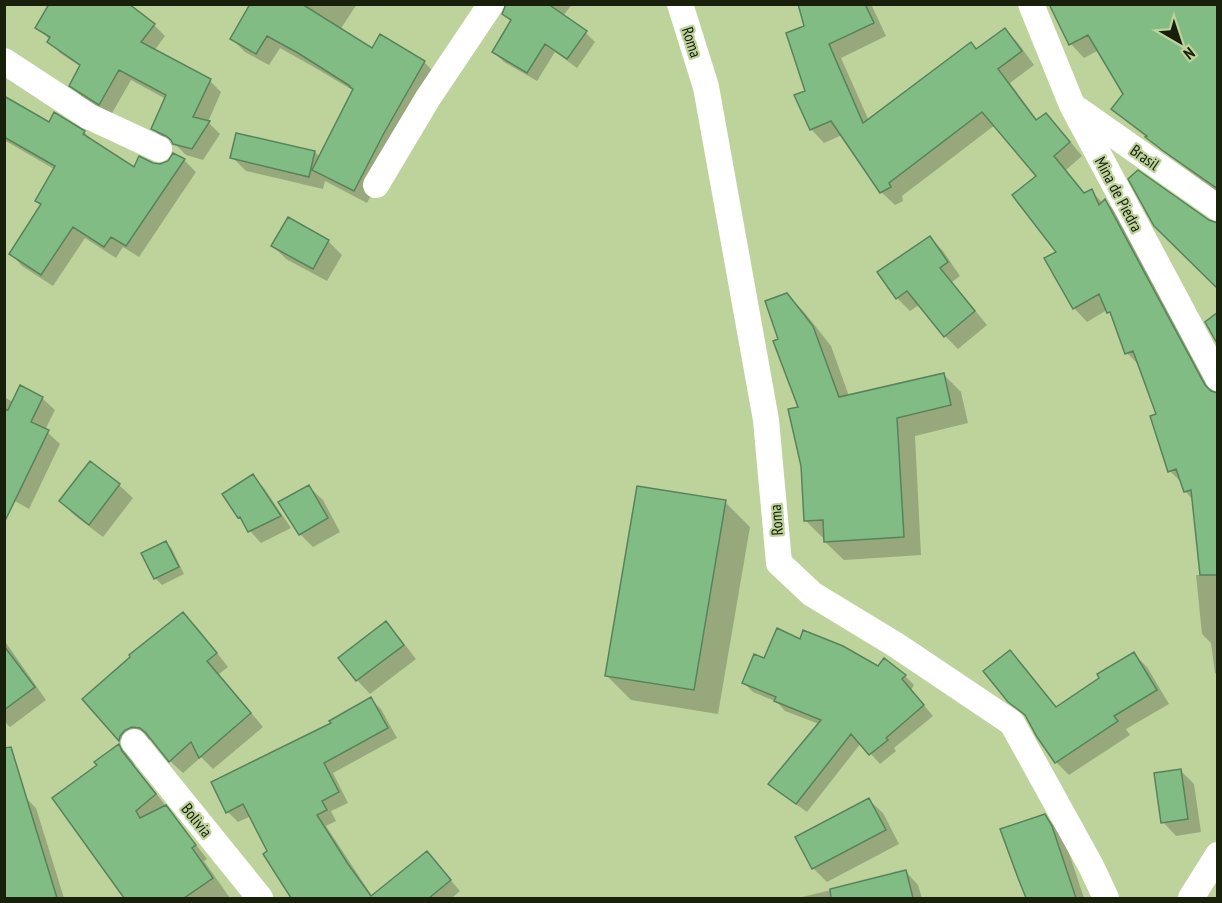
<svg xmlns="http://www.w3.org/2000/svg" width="1222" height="903" font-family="'PT Sans Narrow',sans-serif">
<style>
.shadow{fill:#0003}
.building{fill:#82bc85;stroke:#58835a;stroke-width:1.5}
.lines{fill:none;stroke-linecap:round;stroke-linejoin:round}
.minor{stroke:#fff;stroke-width:26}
.labels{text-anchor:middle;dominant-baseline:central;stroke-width:4.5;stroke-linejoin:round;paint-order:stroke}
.street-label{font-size:16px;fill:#181f0a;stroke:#bdd39b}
</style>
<rect width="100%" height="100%" fill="#bdd39b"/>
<path class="shadow" d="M51,4H131L130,7L154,25L165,36L154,51L210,81L221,92L208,122L220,134L203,160L186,155L176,145L178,144L165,133V137L174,145L164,140L153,128L166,99L131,80L111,115L82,97L71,85L81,67L60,53L49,41L50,40L37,27Z
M252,4H357L340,30L372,50L424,62L437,75L396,146L367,203L325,181L323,189L246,171L232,157L237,135L315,152L320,157L354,91L312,66L280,48L269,65L245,52L232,39Z
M520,4H572L563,16L586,33L595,42L577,68L555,52L537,81L504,62L494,52Z
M799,4H871L886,36L841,58L869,121L971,44L977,50L1005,30L1018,43L1034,65L1010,83L1038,121L1045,115L1059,128L1082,156L1066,170L1085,194L1091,191L1103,203L1105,201L1118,214L1214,393L1218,395V676L1215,673L1211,643L1202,634L1196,575H1201L1193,500L1185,491L1182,483L1170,471L1158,415L1141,367L1127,353L1114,317L1107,310L1087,322L1074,308L1038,177L995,125L902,196L903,201L895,205L881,192L842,135L824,143L811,129L807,91L805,27Z
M1218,4V192L1161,150L1150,140L1127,122L1113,108L1124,94L1099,50L1084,58L1071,44L1053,9Z
M4,113L84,132L97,145L134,170L152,164L161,165L184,160L196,172L139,257L123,247L116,258L85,238L53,286L22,266L11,254L42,206L37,201L54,169L4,140Z
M930,237L943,251L960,276L952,282L987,325L958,349L945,336L919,305L910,311L897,298Z
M328,241L342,255L327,281L286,259L273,246Z
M787,294L805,313L831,346L849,396L943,374L961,392L968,423L915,436L921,555L844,560L825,542V538L824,539L806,521L800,408L780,340Z
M4,397L13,402L42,398L55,410L45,430L60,444L29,509L4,495Z
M90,463L119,485L133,498L103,537L74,515L61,501Z
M253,476L264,488L291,528L261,543L250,531L245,522L239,517Z
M309,487L323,500L340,532L313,547L300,534Z
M725,502L750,527L718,714L631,700L606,675Z
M166,542L172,549L184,574L162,585L156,579L143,553Z
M183,614L196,626L228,667L219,674L263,727L213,769L201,757L183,773L170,761L154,740L146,739L132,752L84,699Z
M385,623L399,637L416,659L370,694L357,680L340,658Z
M4,640L46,700L10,727L4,721Z
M800,641L878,668L905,676L914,685L911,690L933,716L894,748L896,751L880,764L861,743L807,812L780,793L770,784L819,724L785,711L777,702L753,692L744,683L765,660Z
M1009,652L1023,665L1057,708L1134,654L1147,667L1169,704L1126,729L1130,735L1069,775L1056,762L1029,720L1009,701Z
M371,699L381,709L397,738L333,773L348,803L331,811L336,821L326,826L372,896L427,853L460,891L452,898H292L285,888L269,852L251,816L238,822L228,812L333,724Z
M119,746L132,758L135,766L207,859L204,861L230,898H126L54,799L99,766Z
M1181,771L1194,784L1201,832L1176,836L1163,822Z
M4,794L25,797L36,808L64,898H4Z
M869,800L883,813L899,844L827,882L813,868Z
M1045,816L1058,829L1065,841L1084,898H1027L1002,830Z
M906,872L918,885L922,898H798Z"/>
<path class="building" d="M49,4H129L155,24L141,42L211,79L193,117L210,121L192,149L173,144L171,140L166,136L151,129L166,95L119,70L99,105L69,86L80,65L47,42L50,37L35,28Z
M250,4H302L372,48L380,34L425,61L384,133L354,191L312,170L353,89L350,87V86L298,53L267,36L256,54L230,39Z
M506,4H548L587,31L567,59L545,44L527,73L492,52L511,20L502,14Z
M798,4H865L874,23L829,44L863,123L971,42L976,49L1005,28L1022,51L998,69L1036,120L1046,113L1070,142L1054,156L1084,193L1092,189L1099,205L1105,199L1205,385L1211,391L1218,393V575H1200L1191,490L1184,492L1176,469L1168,472L1150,416L1156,414L1133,351L1125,354L1110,312L1107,313L1099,294L1073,309L1044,258L1056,252L1012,195L1036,176L982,112L889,183L891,187L880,193L831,121L810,130L794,95L805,91L786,33L804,26Z
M1049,4H1218V189L1162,150L1145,137L1147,136L1111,109L1123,94L1088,35L1069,45Z
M4,96L49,122L54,112L85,131L83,134L134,167L139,156L153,163L160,164L168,161L173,153L185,159L126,246L111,237L104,247L73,227L41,275L9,254L41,204L35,201L55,166L4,137Z
M236,133L315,151L309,177L230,158Z
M1138,170L1209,220L1218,223V289L1154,226L1128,179Z
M288,217L329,240L313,269L271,246Z
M930,236L948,262L940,268L975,311L944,337L907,291L896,299L877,272Z
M787,293L813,326L839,397L944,373L951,405L897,418L904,537L824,542L823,520L804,521L801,466L788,409L798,407L773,341L778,339L765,301Z
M1218,312V345L1205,322Z
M20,385L43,397L31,422L49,430L4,523V409L8,410Z
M90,461L120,484L89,525L59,501Z
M253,474L281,516L248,532L240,517L238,518L222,494Z
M309,485L328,518L299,535L278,502Z
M637,486L726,500L694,690L605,676Z
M166,541L179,567L154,579L141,553Z
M183,612L217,653L207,661L251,713L199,758L191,742L169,762L146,733L140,728L132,727L125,730L120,736L119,741L82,699L130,657L129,655Z
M386,621L404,645L356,681L338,658Z
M777,628L800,639L803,630L843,646L878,666L884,658L906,675L902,679L924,705L886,738L888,740L869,755L851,734L796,804L768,784L821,720L774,701L776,697L742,683L754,654L764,658Z
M4,646L35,687L4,710Z
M1010,650L1056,707L1099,678L1097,674L1134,652L1157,690L1114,716L1118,721L1055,763L1037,737L1025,715L1008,702L983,671Z
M371,697L388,728L324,763L339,792L322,801L327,810L317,815L348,864L371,896L427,851L451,880L429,898H291L263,854L267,851L243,804L226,813L211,782L331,723L329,721Z
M119,744L122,751L156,794L136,811L140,818L166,805L196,845L192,848L213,878L184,898H124L52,798L97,765L94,762Z
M11,747L57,898H4V748Z
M1181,769L1188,819L1161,823L1154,773Z
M869,798L886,830L812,869L795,837Z
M1045,814L1052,826L1076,898H1026L1018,878L1000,829Z
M906,870L913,898H831L830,889Z"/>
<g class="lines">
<path class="minor" d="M680,4L706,87L766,420L779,563L812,594L896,645L1012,723L1091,866L1106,898
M1031,4L1072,105L1218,378
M4,61L88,116L159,149
M1077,109L1218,208
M376,185L428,98L491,4
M134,742L260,898
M1191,898L1218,855"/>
</g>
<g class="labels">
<g class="street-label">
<text transform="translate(692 42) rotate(72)">Roma</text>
<text transform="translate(1145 157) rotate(35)">Brasil</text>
<text transform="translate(1119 194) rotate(62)">Mina de Piedra</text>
<text transform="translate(776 520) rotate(-94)">Roma</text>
<text transform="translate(197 820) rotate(51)">Bolivia</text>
</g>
</g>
<rect width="1222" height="903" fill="none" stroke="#181f0a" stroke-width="12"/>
<g transform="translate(1180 42) rotate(141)" stroke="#bdd39b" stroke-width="4.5" paint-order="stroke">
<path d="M0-4.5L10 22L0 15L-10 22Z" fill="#181f0a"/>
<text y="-9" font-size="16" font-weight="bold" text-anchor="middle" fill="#181f0a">N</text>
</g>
</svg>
